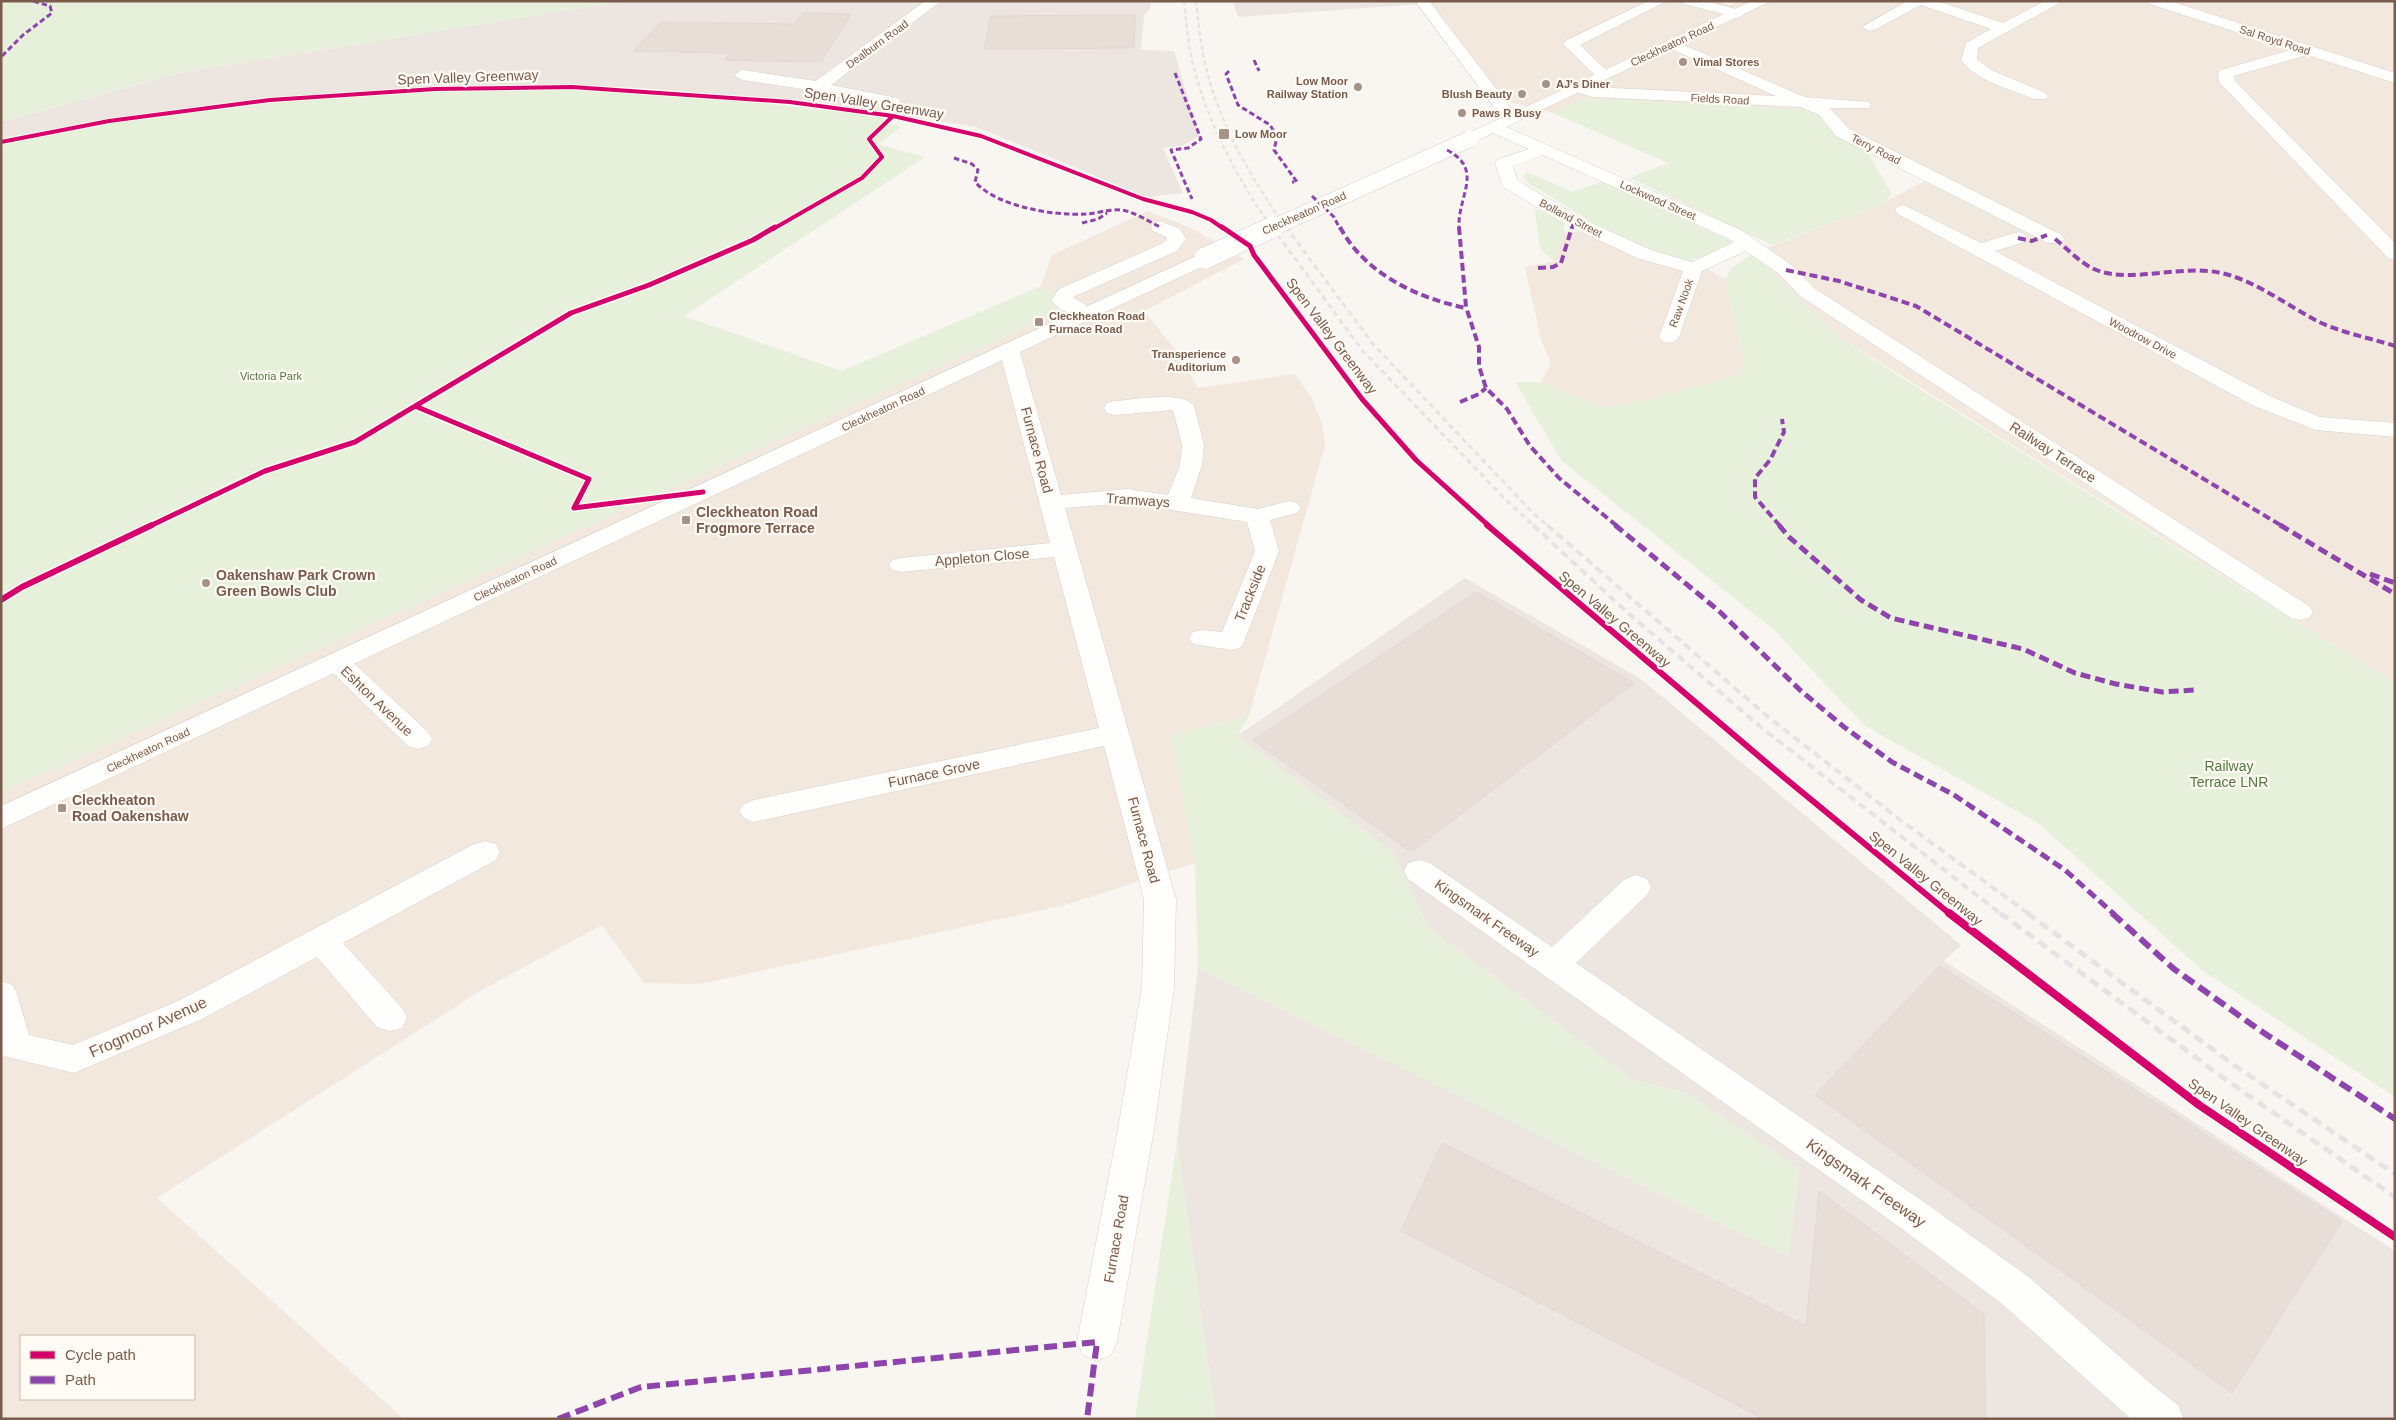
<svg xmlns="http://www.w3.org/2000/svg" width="2396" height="1420" font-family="Helvetica,sans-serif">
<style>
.residential{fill:#f2e8de;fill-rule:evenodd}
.industrial{fill:#ede5e0}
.green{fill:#e7f0db}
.building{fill:#e6ded7;stroke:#e2d8d2}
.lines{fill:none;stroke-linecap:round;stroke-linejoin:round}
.minor-casing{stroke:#d7d1cb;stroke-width:1}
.tertiary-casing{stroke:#d7d1cb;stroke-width:1}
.minor{fill:#fefefd;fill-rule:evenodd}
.tertiary{fill:#fefefd;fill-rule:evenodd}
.rail-far3{stroke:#e6e3e7;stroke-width:2.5;stroke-dasharray:4.5 3;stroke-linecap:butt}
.rail-far2{stroke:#e6e3e7;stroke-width:3;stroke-dasharray:5.5 4;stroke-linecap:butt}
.rail-far1{stroke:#e6e3e7;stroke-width:4;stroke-dasharray:8 5;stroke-linecap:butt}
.rail{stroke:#e6e3e7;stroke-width:5;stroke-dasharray:10 6;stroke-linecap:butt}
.tertiary-bridge-far1-casing{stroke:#d7d1cb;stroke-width:17;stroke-linecap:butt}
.tertiary-bridge-casing{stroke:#d7d1cb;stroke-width:22;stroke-linecap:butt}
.tertiary-bridge-far1{stroke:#fefefd;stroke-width:16}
.tertiary-bridge{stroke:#fefefd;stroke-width:21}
.quiet-far3{stroke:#8e44ad;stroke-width:3;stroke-dasharray:5.5 3;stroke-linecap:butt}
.quiet-far2{stroke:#8e44ad;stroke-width:4;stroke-dasharray:8 4;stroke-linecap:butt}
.quiet-far1{stroke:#8e44ad;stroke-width:5;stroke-dasharray:10 5;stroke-linecap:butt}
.quiet{stroke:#8e44ad;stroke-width:6;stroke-dasharray:13 6;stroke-linecap:butt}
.cycleway-far3-casing{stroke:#fffaf3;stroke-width:5.5}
.cycleway-far2-casing{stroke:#fffaf3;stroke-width:8}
.cycleway-far1-casing{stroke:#fffaf3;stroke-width:9}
.cycleway-casing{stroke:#fffaf3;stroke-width:11}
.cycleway-far3{stroke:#d6006c;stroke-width:4}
.cycleway-far2{stroke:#d6006c;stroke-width:5}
.cycleway-far1{stroke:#d6006c;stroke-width:6}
.cycleway{stroke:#d6006c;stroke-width:8}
.poi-dot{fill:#a69286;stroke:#fffaf3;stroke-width:2}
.labels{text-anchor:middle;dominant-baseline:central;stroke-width:4.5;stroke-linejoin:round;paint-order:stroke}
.far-street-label{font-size:11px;fill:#7a5c4d;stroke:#fffaf3}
.far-poi-label{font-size:11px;font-weight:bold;fill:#7a5c4d;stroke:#fffaf3;text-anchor:start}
.far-park-label{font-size:11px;fill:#537a41;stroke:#fffaf3}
.street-label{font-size:14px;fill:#7a5c4d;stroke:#fffaf3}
.poi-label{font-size:14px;font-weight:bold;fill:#7a5c4d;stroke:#fffaf3;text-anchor:start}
.park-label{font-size:14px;fill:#537a41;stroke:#fffaf3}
.near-street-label{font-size:16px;fill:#7a5c4d;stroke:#fffaf3}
</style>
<rect width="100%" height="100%" fill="#f9f5f0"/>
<path class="residential" d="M1426,1H1716L1730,5L1739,1H2395V578H2389L2395,582V683L1833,333L1753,253L1881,204L1929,179L1866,149L1586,98L1553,113L1505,101Z
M1148,211L1191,228L1244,259L1144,311L1179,354L1198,388L1295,374L1312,399L1322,423L1325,445L1249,716L1171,735L1195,863L1065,905L700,984L644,983L602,925L480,991L157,1198L404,1419H1V793L1054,314L1053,301L1056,294L1041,286L1052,255ZM21,1336H194V1399H21Z
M1603,229L1662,253L1691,260L1725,279L1745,367L1738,376L1624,405L1603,407L1541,382L1551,364L1541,339L1525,267L1554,261L1564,233Z"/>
<path class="industrial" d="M624,1H1151L1150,8L1144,15L1141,50L1174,51L1196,125L1201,135L1182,146L1163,148L1183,193L1147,197L976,127L803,100L639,88L576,85L436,87L281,97L1,138V122L184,72Z
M1233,1H1418L1421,4L1238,17Z
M1465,578L1641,679L1961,945L1944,961L2395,1251V1419H1216L1177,1142L1198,968L1789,1257L1687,1093L1633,1080L1429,928L1394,853L1237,736Z"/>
<path class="green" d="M1,1H626L184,72L1,122Z
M572,90L726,99L877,116L884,118L883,122L901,127L878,144L925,157L684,316L842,371L1041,286L1056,294L1053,301L1054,314L1,793V138L281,97L429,91Z
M1586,98L1811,110L1866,149L1891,193L1888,199L1881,204L1772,245L1630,178L1668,163L1553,113Z
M1527,172L1573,192L1602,182L1735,243L1708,257L1691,260L1662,253L1603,229L1530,184L1523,177Z
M1535,209L1564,221V233L1554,261L1540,249Z
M1753,253L1833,333L1905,380L2395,683V1097L2202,970L2038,823L1865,726L1774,630L1562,461L1515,382H1541L1603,407L1624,405L1738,376L1745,367L1725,279L1732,268Z
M1249,716L1237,736L1394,853L1429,928L1633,1080L1687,1093L1800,1169L1789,1257L1198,968L1195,863L1170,735Z
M1177,1142L1216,1419H1135Z"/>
<path class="building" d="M803,13L851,14L821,62L725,60L730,53L634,51L661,22L795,24Z
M1135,15L1134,48L984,49L991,16Z
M1477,592L1634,683L1411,852L1253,740Z
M1940,966L2342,1221L2232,1393L1815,1095Z
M1442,1143L1806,1326L1819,1191L1984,1314L1986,1419H1764L1401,1231Z"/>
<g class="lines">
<g class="minor-casing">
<path id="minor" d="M925,1H941L831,85L898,98L900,101L898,104L892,106L847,99L817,91L742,80L734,75L742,70L816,81Z
M1648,1H1667L1580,45L1608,72L1611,75L1608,78H1598L1563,44L1565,41Z
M1682,1H1706L1743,11L1745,14L1738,18L1684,4Z
M1907,1H1937L2003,23L2045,1H2063L1978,48L1977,59L1989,69L2046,93L2048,96L2046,99H2034C2012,90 1976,81 1961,60L1966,43L1991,29L1921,5L1874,30L1869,31L1862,27Z
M2148,1H2170L2395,73V83L2307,55L2234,76L2235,81L2395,243V260L2388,258L2219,82L2218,73L2221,70L2291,50L2150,4Z
M1672,40L1805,97L1869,102L1871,105L1869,108H1830L1848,128L2062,235L2064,239L2062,243H2048L1836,136L1819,115L1800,107L1593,97L1572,91L1570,88L1572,85L1578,83L1593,87L1776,96L1667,47L1665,44Z
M1497,123L1741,230L1793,266L1814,288L2309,606L2313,612L2309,618L2300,620L2291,618L1800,296L1779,274L1746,251L1702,271L1679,337L1676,341L1669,343L1662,341L1659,337L1683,271L1637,258L1567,225L1503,187L1495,163L1498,159L1529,149L1491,132L1489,128L1491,124ZM1543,155L1727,238L1734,242L1692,262L1651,250L1579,217L1517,180L1513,166Z
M1904,205L1981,243L2018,232L2025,234L2027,238L2025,242L1995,251L2270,396L2320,417L2395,423V437L2316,430L2254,406L1898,214L1895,210L1898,206Z
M1160,221L1180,229L1186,239L1177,251L1073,297L1092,309L1095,313L1092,317C1079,320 1059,311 1051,300L1059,289L1163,243L1167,239L1166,237L1153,231L1151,227L1153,223Z
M1009,343L1016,345L1019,349L1061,495L1128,489L1168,495L1180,465L1182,445L1173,410L1115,415L1107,413L1104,408L1107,403L1115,401C1133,400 1183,390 1194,406L1204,445L1202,465L1191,498L1258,509L1289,501L1297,503L1301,508L1297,513L1270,520L1279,551L1244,642L1240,648L1231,650L1193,644L1189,638L1193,632L1202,630L1222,632L1255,551L1247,522L1128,503L1065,508L1176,899L1174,987L1154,1129L1117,1342L1111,1355L1097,1361L1083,1355L1077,1342L1118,1129L1142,987L1144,899L1104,746L754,822L744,818L739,811L744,804L754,800L1099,728L1054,557L901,572L892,570L889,565L892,560L901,558L1050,543L999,349L1002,345Z
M337,653L346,656L428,732L432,739L428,746L418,749L408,746L328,668L324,662L328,656Z
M485,841L496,844L500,852L496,860L343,943L402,1008L407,1018L402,1028L390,1031L378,1028L317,957L202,1019L74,1073L3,1056L1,1052V981L13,985L17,994L29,1035L73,1045L178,1001L474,844Z
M1419,860L1430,863L1552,947L1625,879L1636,875L1647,879L1651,887L1647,895L1576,963L1924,1202L2029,1277L2151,1384L2178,1405L2184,1419H2131L2001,1303L1898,1226L1408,879L1404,871L1408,863Z"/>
</g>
<g class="tertiary-casing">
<path id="tertiary" d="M1415,1H1429L1511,108L1517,111L1752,1H1771L1470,144L1464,143L1462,139L1464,135L1504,117L1499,114Z
M1205,252L1212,254L1214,258L1212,262L1,829V806Z"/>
</g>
<use href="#minor" class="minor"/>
<use href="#tertiary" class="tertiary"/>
<path class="rail-far3" d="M1184,1C1186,19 1187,37 1191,55C1203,114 1237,180 1273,229
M1196,1C1198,19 1200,37 1203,54C1215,117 1250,177 1287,229"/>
<path class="rail-far2" d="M1272,227L1362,350L1504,498L1534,526
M1286,227L1373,344L1532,512L1548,526"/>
<path class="rail-far1" d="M1533,525L1628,613L1762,728L2001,914
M1547,525L1767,716L1899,819L2029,914"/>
<path class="rail" d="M2000,913L2222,1077L2395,1197
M2027,913L2234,1065L2395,1174"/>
<g class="tertiary-bridge-far1-casing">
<path id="tertiary-bridge-far1" d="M1270,229L1470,139"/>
</g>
<g class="tertiary-bridge-casing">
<path id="tertiary-bridge" d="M1205,258L1273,227"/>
</g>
<use href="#tertiary-bridge-far1" class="tertiary-bridge-far1"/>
<use href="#tertiary-bridge" class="tertiary-bridge"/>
<path class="quiet-far3" d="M2,56L23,35L52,13L50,6L33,1
M1254,60L1259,71
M1229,71L1226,74L1238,105L1270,125L1277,137L1274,150L1297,182H1292
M1175,73L1201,139L1188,148L1171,150L1192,199
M1447,150C1485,170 1457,196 1459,229
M954,158L972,164L978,170L975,182C998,207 1054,216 1087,214C1098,213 1110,209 1121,210C1135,212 1148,221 1160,227
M1312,196L1334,217L1340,229
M1082,223L1098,219L1107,213
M1572,229L1573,221"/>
<path class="quiet-far2" d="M1340,227C1364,273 1417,298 1466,308
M1459,227L1466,307L1479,347V366L1486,388L1507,409L1530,446L1559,478L1617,526
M2018,238L2032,241L2047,235
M2055,239C2067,248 2080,263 2094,269C2131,286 2188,260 2232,276C2263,286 2290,307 2319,322C2343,333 2370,338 2395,346
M1538,268L1553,267L1561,263L1572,227
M1786,270L1839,281L1916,306L2282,526
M1460,402L1479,394L1486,388
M1780,526L1755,497V478L1770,460L1784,432L1782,419"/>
<path class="quiet-far1" d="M1615,525L1719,611L1800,690L1844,727L1892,762L1954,795L2065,870L2114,914
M1779,525L1788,536L1861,600L1891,618L2023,649L2075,673L2116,684L2162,692L2195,690
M2280,525L2395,594
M2370,574L2395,583"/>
<path class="quiet" d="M2112,913L2174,969L2258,1029L2395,1119
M558,1419L641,1387L1097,1342L1087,1419"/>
<g class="cycleway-far3-casing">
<path id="cycleway-far3" d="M1,142L109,121L270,100L435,89L572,87L790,102L893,116L981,136L1143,199L1192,212L1211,220L1224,229
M773,229L862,178L882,157L869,139L893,116"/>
</g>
<g class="cycleway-far2-casing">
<path id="cycleway-far2" d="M1222,227L1250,246L1254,255L1362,399L1416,460L1489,526
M415,406L589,479L574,508
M574,508L703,492
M150,526L265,471L355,442L571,313L649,285L753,240L775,227"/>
</g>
<g class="cycleway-far1-casing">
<path id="cycleway-far1" d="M1487,525L1774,769L1950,914
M1,600L22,587L152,525"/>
</g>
<g class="cycleway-casing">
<path id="cycleway" d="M1949,913L2199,1105L2395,1237"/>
</g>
<use href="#cycleway-far3" class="cycleway-far3"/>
<use href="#cycleway-far2" class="cycleway-far2"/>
<use href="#cycleway-far1" class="cycleway-far1"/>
<use href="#cycleway" class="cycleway"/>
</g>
<g class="poi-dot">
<circle cx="1683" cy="62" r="5"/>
<circle cx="1546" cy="84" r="5"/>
<circle cx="1358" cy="87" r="5"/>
<circle cx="1522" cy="94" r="5"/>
<circle cx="1462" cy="113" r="5"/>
<rect x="1218" y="128" width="12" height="12" rx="2.5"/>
<rect x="1034" y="317" width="10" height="10" rx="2.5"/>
<circle cx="1236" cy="360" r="5"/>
<rect x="681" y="515" width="10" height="10" rx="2.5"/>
<circle cx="206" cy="583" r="5"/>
<rect x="57" y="803" width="10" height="10" rx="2.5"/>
</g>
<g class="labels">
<g class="far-street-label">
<text transform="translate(2275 40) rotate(18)">Sal Royd Road</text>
<text transform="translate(877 44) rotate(-36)">Dealburn Road</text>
<text transform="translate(1672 44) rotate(-25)">Cleckheaton Road</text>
<text transform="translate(1720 99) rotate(3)">Fields Road</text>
<text transform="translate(1876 149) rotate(27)">Terry Road</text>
<text transform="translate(1658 200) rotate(24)">Lockwood Street</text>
<text transform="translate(1304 213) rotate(-24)">Cleckheaton Road</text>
<text transform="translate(1571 218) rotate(28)">Bolland Street</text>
<text transform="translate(1681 303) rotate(-70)">Raw Nook</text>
<text transform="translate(2143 338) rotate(28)">Woodrow Drive</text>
<text transform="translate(883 409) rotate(-25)">Cleckheaton Road</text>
<text transform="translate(515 579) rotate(-25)">Cleckheaton Road</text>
<text transform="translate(148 750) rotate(-25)">Cleckheaton Road</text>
</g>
<g class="far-poi-label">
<text x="1693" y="62">Vimal Stores</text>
<text x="1348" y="81" text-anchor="end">Low Moor<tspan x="1348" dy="13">Railway Station</tspan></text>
<text x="1556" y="84">AJ's Diner</text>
<text x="1512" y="94" text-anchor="end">Blush Beauty</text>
<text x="1472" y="113">Paws R Busy</text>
<text x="1235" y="134">Low Moor</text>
<text x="1049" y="316">Cleckheaton Road<tspan x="1049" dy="13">Furnace Road</tspan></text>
<text x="1226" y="354" text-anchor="end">Transperience<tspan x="1226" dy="13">Auditorium</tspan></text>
</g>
<g class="far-park-label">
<text x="271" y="376">Victoria Park</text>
</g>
<g class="street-label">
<text transform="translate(468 77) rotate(-2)">Spen Valley Greenway</text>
<text transform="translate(874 103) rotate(9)">Spen Valley Greenway</text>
<text transform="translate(1332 336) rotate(53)">Spen Valley Greenway</text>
<text transform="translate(1037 450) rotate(75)">Furnace Road</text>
<text transform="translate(2053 452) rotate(33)">Railway Terrace</text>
<text transform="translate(1138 500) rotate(4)">Tramways</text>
<text transform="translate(982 557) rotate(-5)">Appleton Close</text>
<text transform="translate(1250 593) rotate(-68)">Trackside</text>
<text transform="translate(1615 619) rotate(40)">Spen Valley Greenway</text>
<text transform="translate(377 701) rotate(44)">Eshton Avenue</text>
<text transform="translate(934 773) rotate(-12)">Furnace Grove</text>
<text transform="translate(1144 840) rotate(75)">Furnace Road</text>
<text transform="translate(1926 878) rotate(39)">Spen Valley Greenway</text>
<text transform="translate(1487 918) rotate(35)">Kingsmark Freeway</text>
<text transform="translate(2248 1122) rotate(35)">Spen Valley Greenway</text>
<text transform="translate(1116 1239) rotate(-80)">Furnace Road</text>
</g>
<g class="poi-label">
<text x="696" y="512">Cleckheaton Road<tspan x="696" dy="16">Frogmore Terrace</tspan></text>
<text x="216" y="575">Oakenshaw Park Crown<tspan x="216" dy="16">Green Bowls Club</tspan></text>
<text x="72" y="800">Cleckheaton<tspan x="72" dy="16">Road Oakenshaw</tspan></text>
</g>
<g class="park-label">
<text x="2229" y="766">Railway<tspan x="2229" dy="16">Terrace LNR</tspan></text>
</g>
<g class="near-street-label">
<text transform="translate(148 1027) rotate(-24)">Frogmoor Avenue</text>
<text transform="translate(1866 1183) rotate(35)">Kingsmark Freeway</text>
</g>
</g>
<rect width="2396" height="1420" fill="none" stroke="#7a5c4d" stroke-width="5"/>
<rect x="20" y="1335" width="175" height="65" fill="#fffaf3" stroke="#cabbb1"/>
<rect x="30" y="1351" width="25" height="8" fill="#d6006c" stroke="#cabbb1"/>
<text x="65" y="1360" font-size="15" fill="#7a5c4d">Cycle path</text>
<rect x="30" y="1376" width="25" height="8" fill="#8e44ad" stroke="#cabbb1"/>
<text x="65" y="1385" font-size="15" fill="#7a5c4d">Path</text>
</svg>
